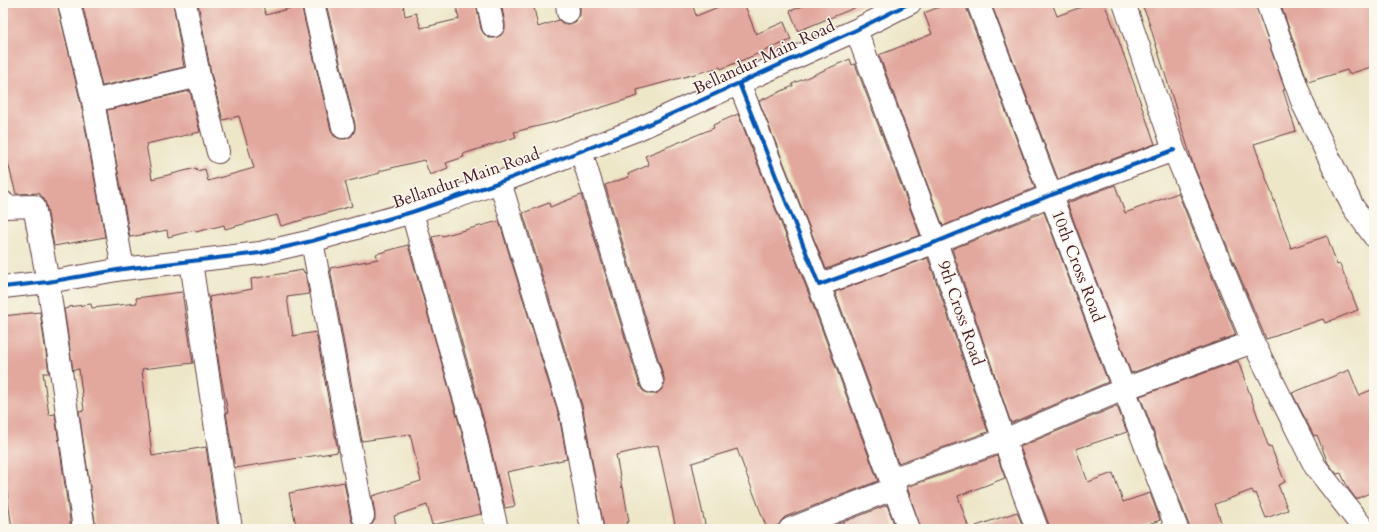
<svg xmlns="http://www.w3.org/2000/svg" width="1377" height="532" font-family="Cardo,serif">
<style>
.building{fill:#e2a79d}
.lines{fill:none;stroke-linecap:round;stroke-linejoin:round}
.minor-casing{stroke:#623d42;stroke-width:24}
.minor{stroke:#fff;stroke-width:22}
.cycleway-casing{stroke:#fbf7ec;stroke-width:6}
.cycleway{stroke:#0057b8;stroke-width:4}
.labels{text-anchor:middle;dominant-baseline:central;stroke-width:3;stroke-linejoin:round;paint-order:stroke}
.street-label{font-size:17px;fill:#4a1f2b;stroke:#fbf7ec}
</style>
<rect width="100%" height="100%" fill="#fbf7ec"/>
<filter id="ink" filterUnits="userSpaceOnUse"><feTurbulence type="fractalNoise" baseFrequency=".025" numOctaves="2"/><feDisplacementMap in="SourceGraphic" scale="8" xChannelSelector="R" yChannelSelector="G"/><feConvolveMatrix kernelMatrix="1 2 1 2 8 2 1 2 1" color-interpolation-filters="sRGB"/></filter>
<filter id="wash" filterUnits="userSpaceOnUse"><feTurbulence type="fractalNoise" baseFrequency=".012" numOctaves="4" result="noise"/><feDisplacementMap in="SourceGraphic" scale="16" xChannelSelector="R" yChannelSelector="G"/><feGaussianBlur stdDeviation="0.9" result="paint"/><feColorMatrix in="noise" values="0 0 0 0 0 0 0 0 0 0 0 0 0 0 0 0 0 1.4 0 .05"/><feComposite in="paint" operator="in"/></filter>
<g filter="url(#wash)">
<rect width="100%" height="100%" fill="#ede6c7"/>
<g id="blocks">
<path class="building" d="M3,3H57L81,104L105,237L54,246L46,204L44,199L39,193L16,194L6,155L3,156Z
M82,3H173L184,67L102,86Z
M198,3H262L266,15L301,5L331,130L334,136L340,139H346L352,136L355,130V124L326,3H403L405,16L416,13L421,28L459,19L456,6L468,3H476L481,29L484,34L489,38H495L501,35L505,29V23L501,3H533L538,27L559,20L563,24H569L575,22L580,17V3H692L696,16L728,3H744L756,34L784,22L791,40L721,69L720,67L637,90L638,96L555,122L514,132L516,137L463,154L464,157L446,163L448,168L430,175L424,160L379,171L380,173L345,182L352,206L281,226L277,215L225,229L224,225L196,232L195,230L168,237L167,230L130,237L107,110L190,91L200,132L146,144L152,179L196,168L197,171L205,169L208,181L254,168L239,116L223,120L211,73Z
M811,3H864V4L798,31L790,11Z
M949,3H966V7L1035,188L943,226L879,55L932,34L924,13Z
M991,3H1052L1057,16L1092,3H1104L1114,27L1155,144L1058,179Z
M1141,3H1255L1285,90H1283L1296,131L1254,144L1291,248L1327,236L1337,265L1340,264L1358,310L1325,323L1323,319L1278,334L1279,335L1266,339L1194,167L1147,16Z
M1280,3H1374V66L1349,74L1347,70L1308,82Z
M850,59L852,65L855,64L920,235L826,269L759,101L793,86L792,84Z
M738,114L807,289L878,481L785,517L781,521L779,525L767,529L737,449L692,463L706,529H676L658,445L616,455L622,488L623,487L629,522H626L628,529H604L583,409L523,213L549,203L550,207L581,195L640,386L643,391L649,394H656L661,390L664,385V378L605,185L629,177L628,174L649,165L645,156L714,128L713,125Z
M1115,185L1125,213L1178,193L1236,335L1131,373L1067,203Z
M1044,212L1108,382L1011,423L952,249Z
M499,221L559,416L567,459L507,472L515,506L505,508L486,428L432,237L442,235V236Z
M408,245L462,434L481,514L432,525L427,505L394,516L397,529H297L289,493L344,482L351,519L353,524L358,528H365L371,526L375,520V514L372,496L421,481L410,434L362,441L330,268L378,259L376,254Z
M928,258L988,432L898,463L835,292Z
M303,270L304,273L305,272L309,294L287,297L293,336L316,332L338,452L235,468L226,413H228L220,371L209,297L252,289L251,279Z
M182,292L193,363L142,369L152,456L206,447L218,529H96L79,411L84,410L79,369L73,370L64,309L68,308V307L91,304L92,308L137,303L136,298Z
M40,312L49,373H43L49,415L55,414L71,529H12L3,463V316Z
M1238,361L1269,448L1271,447L1285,482L1278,485L1288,510L1266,518L1256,493L1254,494L1252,490L1215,504L1222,525L1211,529H1189V525L1140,396Z
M1349,370L1359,395L1374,389V491L1356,499L1348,488L1341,473L1337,474L1328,463L1317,435L1314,436L1292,393Z
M1117,406L1127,432L1076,449L1088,482L1113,473L1123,502L1150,493L1160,520L1135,529H1049V525L1020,447Z
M997,456L1005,478L958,496L969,529H921L907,487Z
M887,505L896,529H828V528Z
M1017,512L1024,529H976V526Z"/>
</g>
</g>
<g filter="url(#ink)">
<use href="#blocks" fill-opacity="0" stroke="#623d42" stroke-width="1"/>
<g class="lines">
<g class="minor-casing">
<path id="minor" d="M69,3L93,101L123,269
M185,3L199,76L218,152
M313,3L343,127
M488,3L493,26
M567,3L568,12
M978,3L1177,529
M1124,3L1174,150L1253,342L1315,466L1364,529
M1267,3L1303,104L1353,207L1374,236
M856,30L936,242L1004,440L1037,529
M739,83L819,285L936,242L1051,195L1174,150
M93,101L199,76
M581,151L652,382
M500,182L571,413L592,529
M3,202L5,207L34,206L48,282L84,529
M412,212L447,338L474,431L497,529
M312,241L363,516
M191,262L231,529
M819,285L909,529
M3,287L48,282L123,269L260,253L312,241L412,212L500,182L636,130L856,30L910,3
M891,479L1004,440L1124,389L1253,342
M790,529L895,488"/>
</g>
<use href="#minor" class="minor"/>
<g class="cycleway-casing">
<path id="cycleway" d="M739,83L819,285L936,242L1051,195L1174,150
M3,287L48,282L123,269L260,253L312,241L412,212L500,182L636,130L856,30L910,3"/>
</g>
<use href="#cycleway" class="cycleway"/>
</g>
</g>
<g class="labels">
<g class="street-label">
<text transform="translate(764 57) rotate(-25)">Bellandur Main Road</text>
<text transform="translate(466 178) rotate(-19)">Bellandur Main Road</text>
<text transform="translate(1078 266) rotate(69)">10th Cross Road</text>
<text transform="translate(961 313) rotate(71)">9th Cross Road</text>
</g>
</g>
<rect width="1377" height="532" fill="none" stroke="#fbf7ec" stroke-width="16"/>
</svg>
